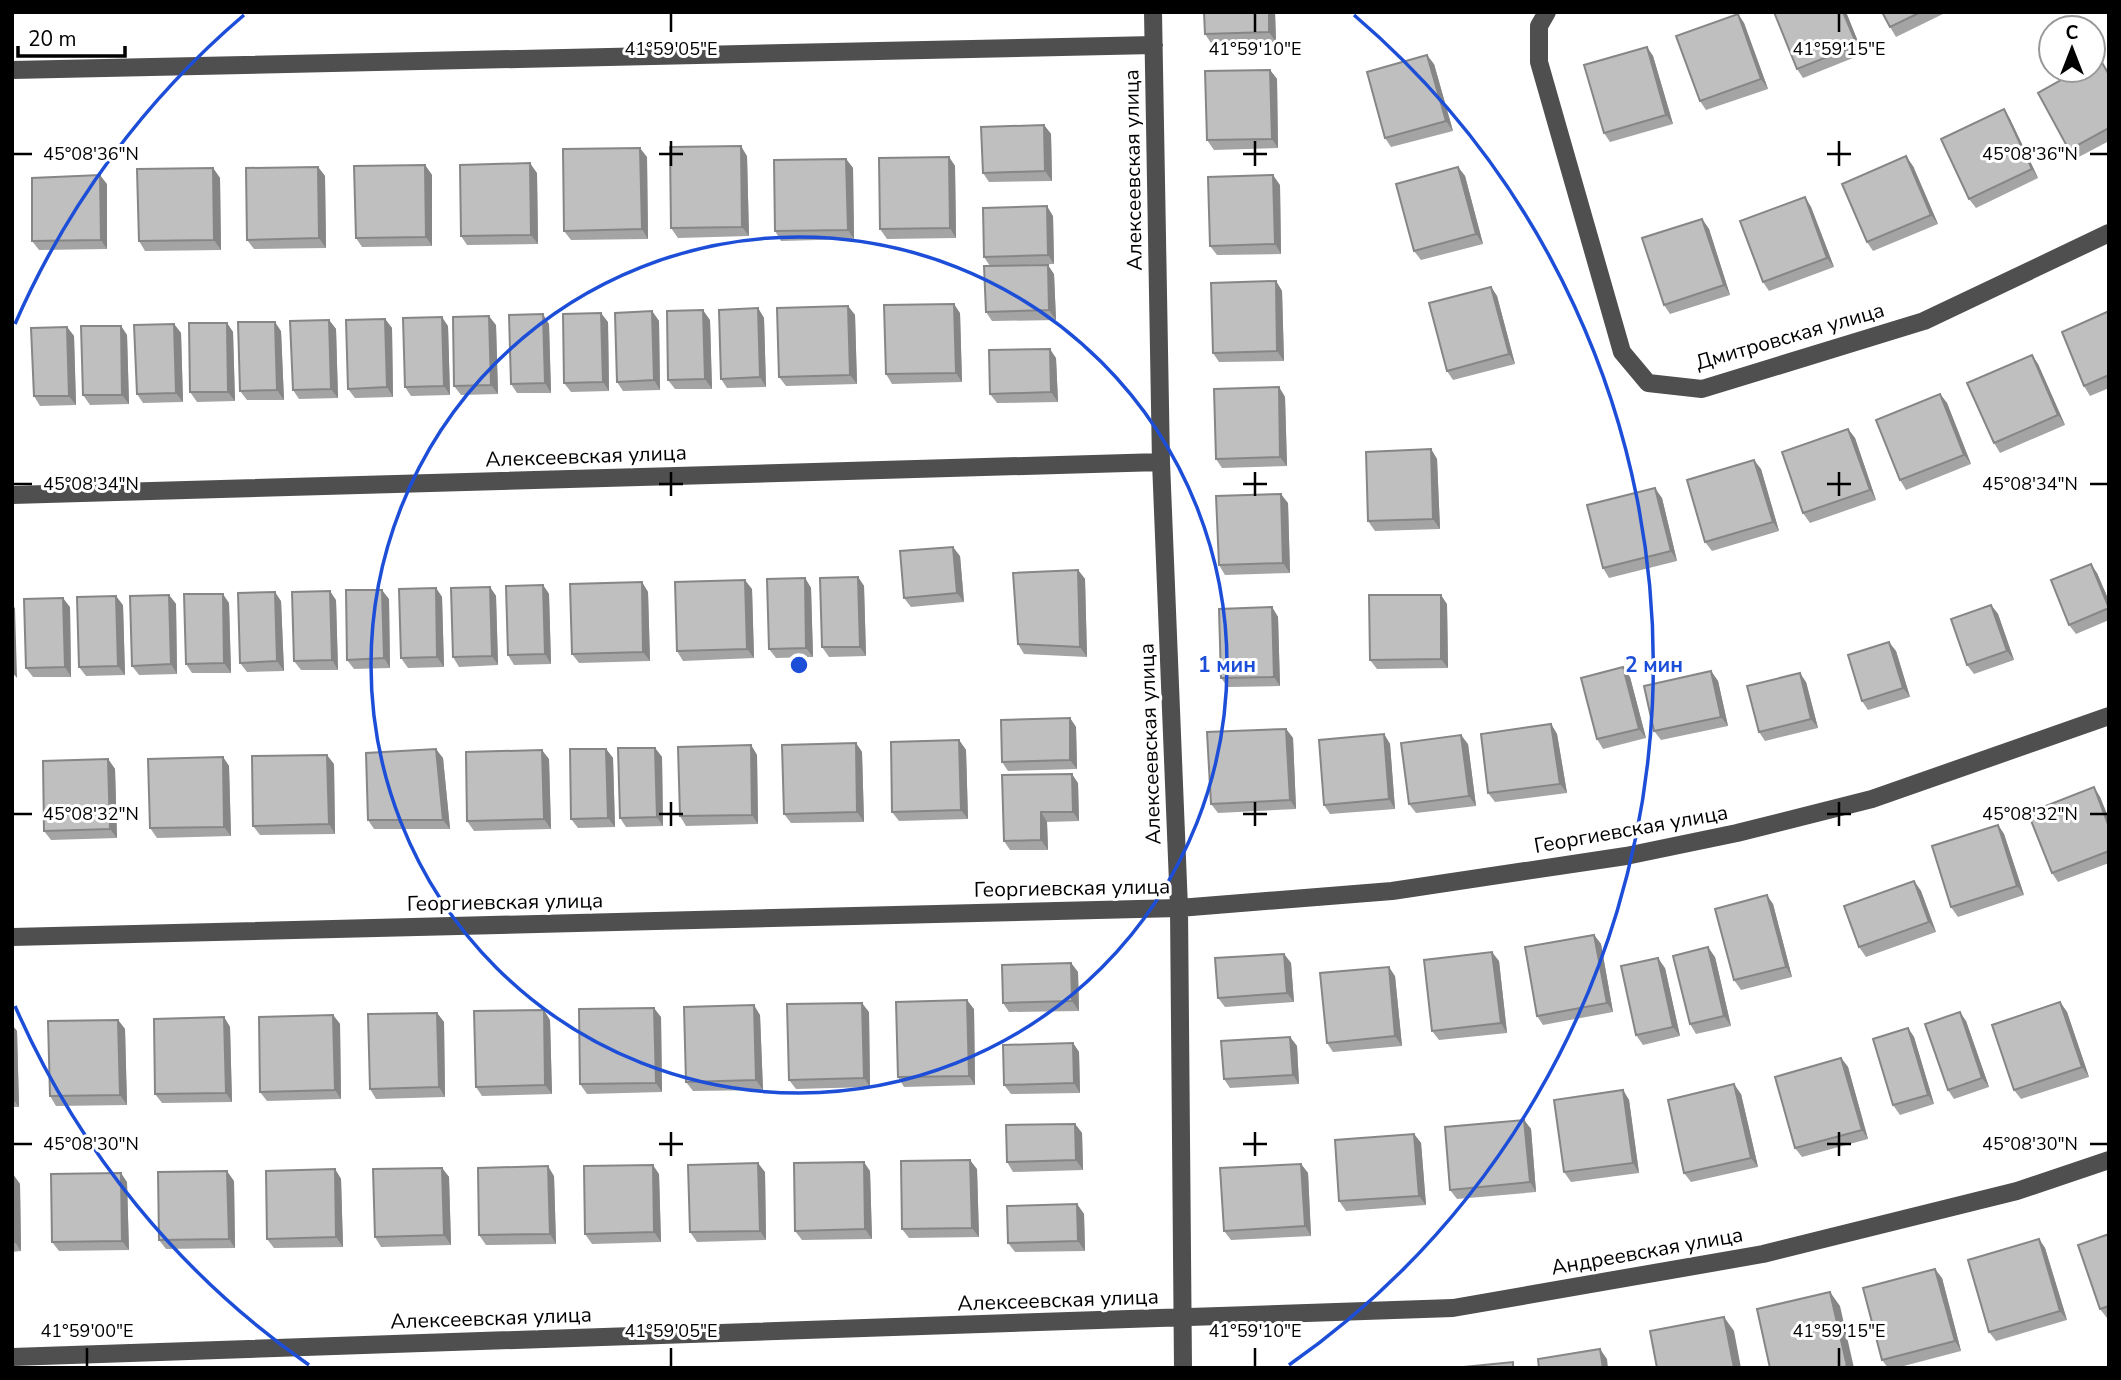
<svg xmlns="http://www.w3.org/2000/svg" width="2121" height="1380" font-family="'Nunito Sans',sans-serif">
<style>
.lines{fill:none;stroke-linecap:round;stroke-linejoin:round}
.minor{stroke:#4f4f4f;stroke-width:18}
.wall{fill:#a4a4a4}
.shaded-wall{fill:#868686}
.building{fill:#bfbfbf;stroke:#868686;stroke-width:2}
.ticks{fill:none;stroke:#000;stroke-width:2.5}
.ring{fill:none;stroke:#1d4ed8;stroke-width:3.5}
.labels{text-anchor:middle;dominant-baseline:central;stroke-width:6;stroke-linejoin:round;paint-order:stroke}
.street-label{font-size:21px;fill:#000;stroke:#fff}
.ticks-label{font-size:18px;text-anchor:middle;fill:#000;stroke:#fff;stroke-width:6;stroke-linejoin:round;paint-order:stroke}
.centre{fill:#1d4ed8;stroke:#fff;stroke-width:3.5}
.ring-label{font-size:21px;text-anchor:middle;font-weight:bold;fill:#1d4ed8;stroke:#fff;stroke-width:6;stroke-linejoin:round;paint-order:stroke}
</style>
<rect width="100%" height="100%" fill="#fff"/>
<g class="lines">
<path class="minor" d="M1153,12L1161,462L1179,908L1183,1368
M1547,12L1539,26V62L1622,352L1648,383L1702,389L1924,321L2109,233
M12,70L1154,45
M12,495L1161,462
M12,937L1179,908L1392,891L1626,856L1737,833L1872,799L2109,716
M12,1357L1453,1308L1763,1254L2017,1191L2109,1160"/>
</g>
<path class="wall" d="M1204,12H1275L1276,42L1211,43L1205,34Z
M1774,12H1846L1863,54L1803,78L1797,69Z
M1882,12H1947L1896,37L1890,27Z
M1738,14L1744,23L1768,89L1706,110L1700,101Z
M1647,47L1653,56L1673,124L1610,142L1604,133Z
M2100,59L2109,72V141L2075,159L2069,150Z
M1434,64L1453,131L1391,147L1385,138Z
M1270,70L1277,79L1278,148L1214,150L1207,140Z
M2004,109L2010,119L2038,178L1976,208L1969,199Z
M1044,125L1051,134L1052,181L989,182L983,173Z
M747,156L749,236L678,238L671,228Z
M647,157L648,239L571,240L564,231Z
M949,157L955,166L956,238L887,239L880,229Z
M846,159L853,168L854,239L781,241L775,231Z
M425,165L432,175V246L362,247L356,238Z
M1913,166L1938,224L1873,251L1867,242Z
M318,167L325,176L326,248L254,249L247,240Z
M1458,167L1465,176L1483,244L1421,260L1414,251Z
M213,168L220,178L221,250L145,251L139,241Z
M537,173L538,244L467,245L461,236Z
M107,184V249L39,250L32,241Z
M1280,185L1281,254L1217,255L1210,246Z
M1805,197L1811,207L1834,267L1769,291L1763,282Z
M1053,216L1054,264L991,266L1054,274L1056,320L992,321L986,312L990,266L984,257Z
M1702,219L1709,229L1730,295L1670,314L1664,305Z
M1276,281L1282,291L1284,361L1219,362L1213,353Z
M1491,287L1497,296L1515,364L1453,380L1447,371Z
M848,306L855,315L857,384L786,386L779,377Z
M758,308L764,318L766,387L727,388L721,379Z
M652,311L659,321L660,390L623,391L617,382Z
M2109,311V388L2090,396L2084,386Z
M960,313L962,382L892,384L886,374Z
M385,319L392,328L393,397L355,398L348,389Z
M329,320L336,329L338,398L299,399L293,390Z
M710,320L712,389H675L668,380Z
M608,322L609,391L571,392L564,383Z
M227,323L233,332L235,401L197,402L190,392Z
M174,324L181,333L183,402L143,403L137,394Z
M549,324L551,393H517L511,384Z
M496,325L498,394L461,395L454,386Z
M121,326L127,335L129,404L90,405L83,395Z
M448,326L450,395L411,396L405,387Z
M67,327L74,336L76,405L40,406L34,396Z
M281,331L284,400H247L240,391Z
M2032,355L2038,364L2065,425L2000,453L1994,443Z
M1056,358L1058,402L997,403L990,394Z
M1279,387L1285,397L1287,466L1222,468L1216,459Z
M1940,394L1947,403L1971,464L1906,490L1900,480Z
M1848,429L1855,438L1876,500L1810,523L1803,513Z
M1431,449L1437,459L1440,529L1375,531L1368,521Z
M1761,469L1779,531L1712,551L1705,542Z
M1662,498L1677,561L1609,578L1603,568Z
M1288,503L1290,573L1225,575L1219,565Z
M960,556L964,602L911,607L904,598Z
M1078,570L1085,579L1087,657L1024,654L1018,644Z
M2097,573L2109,601V620L2076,634L2069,625Z
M858,577L864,586L866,656L829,657L822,647Z
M805,578L811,588L813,657L776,658L769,649Z
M642,582L648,592L650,661L579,663L572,654Z
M543,585L549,594L551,664L514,665L508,655Z
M490,587L496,596L498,665L459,667L453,657Z
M436,588L442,597L444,667L408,668L401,658Z
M752,589L754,658L683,661L677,651Z
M169,595L176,604L177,674L139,675L132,666Z
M389,599L390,668L354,669L347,660Z
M336,600L338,670H301L294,661Z
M281,601L284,671L247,672L240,663Z
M229,603L231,673H192L186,664Z
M1447,604L1448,668L1377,669L1370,660Z
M123,605L125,675L86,676L79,667Z
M1991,605L1998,614L2014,660L1974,674L1967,665Z
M70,607L71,677H33L26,668Z
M1272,607L1278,617L1280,686L1228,687L1221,678Z
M1896,651L1910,697L1868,710L1862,701Z
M1711,671L1718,681L1728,726L1661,740L1654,731Z
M1630,677L1646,738L1603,749L1597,739Z
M1806,682L1818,728L1765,741L1759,732Z
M1070,718L1076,727L1077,769L1008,771L1002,762Z
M1551,724L1557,734L1567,793L1495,802L1488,793Z
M1286,729L1293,738L1296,809L1218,813L1211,804Z
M1384,734L1390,744L1395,809L1330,814L1324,805Z
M959,740L966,750L968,819L899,821L892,812Z
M856,743L862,752L864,822L791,823L784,814Z
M1468,744L1476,806L1416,813L1409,804Z
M751,745L757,755L758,824L686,826L680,816Z
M655,748L662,757L663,826L626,827L620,818Z
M606,749L613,758L615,827L578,828L571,819Z
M223,757L229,766L231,836L157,838L150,828Z
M443,758L450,829H374L368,820Z
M108,759L115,769L117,838L51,840L44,831Z
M549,759L551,829L474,831L467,821Z
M334,764L335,834L260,835L253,826Z
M1078,783L1079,821L1047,822L1048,850H1010L1004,841Z
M2094,787L2100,797L2109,819V863L2058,882L2052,873Z
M1998,825L2004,834L2024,895L1958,917L1951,907Z
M1914,881L1921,891L1936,932L1866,957L1859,947Z
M1773,904L1792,977L1741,990L1734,980Z
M1594,935L1601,944L1613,1012L1543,1025L1537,1016Z
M1284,954L1291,963L1294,1002L1225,1007L1218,998Z
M1715,957L1731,1026L1696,1034L1690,1024Z
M1499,961L1507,1033L1439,1040L1432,1031Z
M1071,963L1078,972L1079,1011L1009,1012L1003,1003Z
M1665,968L1680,1036L1643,1045L1636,1035Z
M1395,976L1402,1046L1333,1052L1327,1043Z
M2060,1002L2067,1012L2089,1077L2021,1099L2014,1090Z
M974,1009L975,1085L904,1087L898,1077Z
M869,1012L870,1087L796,1089L789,1080Z
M437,1013L444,1022L445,1097L376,1099L370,1089Z
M333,1015L340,1024L341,1099L267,1101L260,1092Z
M760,1015L763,1090L693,1091L686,1082Z
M224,1017L230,1027L232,1102L162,1103L155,1094Z
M661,1017L662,1092L587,1094L580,1084Z
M118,1020L125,1029L127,1105L56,1106L50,1096Z
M550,1020L552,1094L482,1096L476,1087Z
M1966,1021L1989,1087L1954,1099L1948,1090Z
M12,1025L17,1031L19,1107H12Z
M1908,1028L1914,1037L1934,1104L1900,1115L1893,1105Z
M1290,1037L1297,1046L1299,1084L1230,1088L1224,1079Z
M1073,1043L1079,1052L1080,1093L1011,1094L1004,1085Z
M1841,1058L1848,1067L1868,1139L1802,1157L1795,1148Z
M1623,1090L1629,1100L1639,1173L1571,1182L1564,1172Z
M1741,1094L1758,1167L1691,1182L1684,1173Z
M1524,1120L1531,1129L1536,1192L1457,1199L1450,1190Z
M1075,1124L1082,1133L1083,1170L1013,1172L1007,1162Z
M1414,1134L1421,1143L1426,1205L1346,1211L1339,1201Z
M1301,1164L1308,1173L1311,1236L1231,1240L1224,1231Z
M442,1168L449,1177L451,1245L381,1247L375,1237Z
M335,1169L341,1179L343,1247L274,1248L267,1239Z
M977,1169L979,1237L909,1238L902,1229Z
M870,1171L872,1239L802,1240L795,1231Z
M765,1172L766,1240L697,1242L690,1232Z
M12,1174L20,1184L21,1251L12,1252Z
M659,1174L661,1242L592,1244L585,1234Z
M554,1176L556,1244L486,1245L479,1235Z
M234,1181L235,1248L166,1249L159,1240Z
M127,1182L129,1250L59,1251L52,1242Z
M1077,1204L1084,1214L1085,1251L1015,1252L1008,1243Z
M2109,1234V1318H2107L2100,1309Z
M2039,1239L2045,1248L2067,1320L1996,1341L1989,1332Z
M1942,1278L1961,1351L1896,1368H1888L1882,1360Z"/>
<path class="shaded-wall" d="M1269,12H1275L1276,42L1269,32Z
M1843,12H1846L1863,54L1857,45Z
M1738,14L1744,23L1768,89L1761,79Z
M1647,47L1653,56L1673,124L1666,115Z
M1427,55L1434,64L1453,131L1446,121Z
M1270,70L1277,79L1278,148L1272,139Z
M2004,109L2010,119L2038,178L2032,169Z
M1044,125L1051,134L1052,181L1045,171Z
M741,146L747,156L749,236L742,227Z
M640,148L647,157L648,239L642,229Z
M1906,156L1913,166L1938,224L1931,215Z
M949,157L955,166L956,238L950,228Z
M846,159L853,168L854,239L848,230Z
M530,163L537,173L538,244L531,235Z
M425,165L432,175V246L426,237Z
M318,167L325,176L326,248L319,238Z
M1458,167L1465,176L1483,244L1476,234Z
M213,168L220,178L221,250L214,240Z
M100,175L107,184V249L101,240Z
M1273,175L1280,185L1281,254L1275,244Z
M1805,197L1811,207L1834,267L1827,258Z
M1047,206L1053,216L1054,264L1048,255Z
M1702,219L1709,229L1730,295L1724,285Z
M1048,265L1054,274L1056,320L1049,310Z
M1276,281L1282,291L1284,361L1277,351Z
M1491,287L1497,296L1515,364L1509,354Z
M954,304L960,313L962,382L956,373Z
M848,306L855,315L857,384L850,375Z
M758,308L764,318L766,387L760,377Z
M703,310L710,320L712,389L705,379Z
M652,311L659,321L660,390L654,380Z
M601,313L608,322L609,391L603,382Z
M543,314L549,324L551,393L545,383Z
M489,316L496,325L498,394L491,385Z
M442,317L448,326L450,395L444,386Z
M385,319L392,328L393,397L387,387Z
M329,320L336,329L338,398L331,389Z
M275,322L281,331L284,400L277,390Z
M227,323L233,332L235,401L228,392Z
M174,324L181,333L183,402L176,393Z
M121,326L127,335L129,404L122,395Z
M67,327L74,336L76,405L69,396Z
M1050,349L1056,358L1058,402L1051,392Z
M2032,355L2038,364L2065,425L2058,415Z
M1279,387L1285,397L1287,466L1280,457Z
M1940,394L1947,403L1971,464L1964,455Z
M1848,429L1855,438L1876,500L1870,490Z
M1431,449L1437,459L1440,529L1433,519Z
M1754,460L1761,469L1779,531L1773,522Z
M1655,488L1662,498L1677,561L1671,551Z
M1281,494L1288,503L1290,573L1283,563Z
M953,547L960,556L964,602L957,593Z
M2091,564L2097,573L2109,601V607Z
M1078,570L1085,579L1087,657L1080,647Z
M858,577L864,586L866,656L860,647Z
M805,578L811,588L813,657L806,648Z
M745,580L752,589L754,658L747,649Z
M642,582L648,592L650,661L643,652Z
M543,585L549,594L551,664L545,654Z
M490,587L496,596L498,665L492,656Z
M436,588L442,597L444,667L437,657Z
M382,590L389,599L390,668L384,658Z
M330,591L336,600L338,670L332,660Z
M275,592L281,601L284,671L277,661Z
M223,594L229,603L231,673L224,663Z
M169,595L176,604L177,674L171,664Z
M1441,595L1447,604L1448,668L1441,659Z
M116,596L123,605L125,675L118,666Z
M63,598L70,607L71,677L65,667Z
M12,605L15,608L17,678L12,672Z
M1991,605L1998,614L2014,660L2007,651Z
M1272,607L1278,617L1280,686L1274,677Z
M1889,642L1896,651L1910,697L1903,688Z
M1623,667L1630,677L1646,738L1639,729Z
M1711,671L1718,681L1728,726L1721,717Z
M1800,673L1806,682L1818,728L1811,719Z
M1070,718L1076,727L1077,769L1070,760Z
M1551,724L1557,734L1567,793L1560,784Z
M1286,729L1293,738L1296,809L1290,800Z
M1384,734L1390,744L1395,809L1389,799Z
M1461,735L1468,744L1476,806L1469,796Z
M959,740L966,750L968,819L961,810Z
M856,743L862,752L864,822L857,812Z
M751,745L757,755L758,824L752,815Z
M655,748L662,757L663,826L657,817Z
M436,749L443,758L450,829L443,820Z
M606,749L613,758L615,827L608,818Z
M542,750L549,759L551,829L544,819Z
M327,755L334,764L335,834L329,824Z
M223,757L229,766L231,836L224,827Z
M108,759L115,769L117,838L110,829Z
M1072,774L1078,783L1079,821L1073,812Z
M2094,787L2100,797L2109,819V827Z
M1041,812L1047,822L1048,850L1041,840Z
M1998,825L2004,834L2024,895L2017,886Z
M1914,881L1921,891L1936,932L1929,922Z
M1767,895L1773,904L1792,977L1786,967Z
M1594,935L1601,944L1613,1012L1607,1003Z
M1708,947L1715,957L1731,1026L1724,1016Z
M1492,952L1499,961L1507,1033L1501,1023Z
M1284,954L1291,963L1294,1002L1287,993Z
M1658,958L1665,968L1680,1036L1673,1027Z
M1071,963L1078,972L1079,1011L1072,1001Z
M1389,967L1395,976L1402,1046L1395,1036Z
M967,1000L974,1009L975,1085L969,1076Z
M2060,1002L2067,1012L2089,1077L2082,1067Z
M862,1003L869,1012L870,1087L864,1078Z
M754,1005L760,1015L763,1090L756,1080Z
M654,1008L661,1017L662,1092L656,1083Z
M544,1010L550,1020L552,1094L545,1085Z
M1960,1012L1966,1021L1989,1087L1982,1078Z
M437,1013L444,1022L445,1097L439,1087Z
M333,1015L340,1024L341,1099L335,1090Z
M224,1017L230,1027L232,1102L226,1093Z
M118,1020L125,1029L127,1105L120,1095Z
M12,1025L17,1031L19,1107L12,1098Z
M1908,1028L1914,1037L1934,1104L1928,1095Z
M1290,1037L1297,1046L1299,1084L1293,1075Z
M1073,1043L1079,1052L1080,1093L1074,1083Z
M1841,1058L1848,1067L1868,1139L1862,1130Z
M1734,1084L1741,1094L1758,1167L1751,1158Z
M1623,1090L1629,1100L1639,1173L1633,1163Z
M1524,1120L1531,1129L1536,1192L1530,1182Z
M1075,1124L1082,1133L1083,1170L1076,1160Z
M1414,1134L1421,1143L1426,1205L1419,1196Z
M970,1160L977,1169L979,1237L972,1228Z
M864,1162L870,1171L872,1239L865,1229Z
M758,1163L765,1172L766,1240L760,1231Z
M1301,1164L1308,1173L1311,1236L1305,1226Z
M653,1165L659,1174L661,1242L654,1232Z
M548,1166L554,1176L556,1244L550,1234Z
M442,1168L449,1177L451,1245L444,1235Z
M335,1169L341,1179L343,1247L336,1237Z
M227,1171L234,1181L235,1248L229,1239Z
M121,1173L127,1182L129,1250L122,1241Z
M13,1174L20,1184L21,1251L15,1242Z
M1077,1204L1084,1214L1085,1251L1078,1241Z
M2039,1239L2045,1248L2067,1320L2060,1311Z
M1935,1269L1942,1278L1961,1351L1955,1341Z
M1830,1292L1840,1306L1854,1368H1848L1847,1366Z
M1724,1317L1734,1331L1741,1368H1734Z
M1600,1349L1607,1359L1608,1368H1603Z"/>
<path class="building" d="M1204,12H1269V32L1205,34Z
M1774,12H1843L1857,45L1797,69Z
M1882,12H1921L1890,27Z
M1738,14L1761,79L1700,101L1676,36Z
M1647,47L1666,115L1604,133L1584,65Z
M1427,55L1446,121L1385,138L1367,72Z
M2100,59L2109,75V128L2069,150L2038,93L2079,70H2093V63Z
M1270,70L1272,139L1207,140L1205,71Z
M2004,109L2032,169L1969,199L1941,139Z
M1044,125L1045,171L983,173L981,127Z
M741,146L742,227L671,228L670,147Z
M640,148L642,229L564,231L563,149Z
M1906,156L1931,215L1867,242L1842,184Z
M949,157L950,228L880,229L879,158Z
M846,159L848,230L775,231L774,160Z
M530,163L531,235L461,236L460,165Z
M425,165L426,237L356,238L354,166Z
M318,167L319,238L247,240L246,168Z
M1458,167L1476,234L1414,251L1396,184Z
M213,168L214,240L139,241L137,169Z
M100,175L101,240L32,241V178Z
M1273,175L1275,244L1210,246L1208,177Z
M1805,197L1827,258L1763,282L1740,221Z
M1047,206L1048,255L984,257L983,208Z
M1702,219L1724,285L1664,305L1642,238Z
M1048,265L1049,310L986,312L984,266Z
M1276,281L1277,351L1213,353L1211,283Z
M1491,287L1509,354L1447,371L1429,303Z
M954,304L956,373L886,374L884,305Z
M848,306L850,375L779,377L777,308Z
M758,308L760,377L721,379L719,310Z
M703,310L705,379L668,380L667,311Z
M652,311L654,380L617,382L615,313Z
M2109,311V375L2084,386L2062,332Z
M601,313L603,382L564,383L563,314Z
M543,314L545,383L511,384L509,315Z
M489,316L491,385L454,386L453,317Z
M442,317L444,386L405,387L403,318Z
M385,319L387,387L348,389L346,320Z
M329,320L331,389L293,390L290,321Z
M238,322H275L277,390L240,391Z
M189,323H227L228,392H190Z
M174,324L176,393L137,394L134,325Z
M81,326H121L122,395H83Z
M67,327L69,396H34L31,328Z
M1050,349L1051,392L990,394L989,350Z
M2032,355L2058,415L1994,443L1967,383Z
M1279,387L1280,457L1216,459L1214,389Z
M1940,394L1964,455L1900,480L1876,420Z
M1848,429L1870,490L1803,513L1782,452Z
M1431,449L1433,519L1368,521L1366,452Z
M1754,460L1773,522L1705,542L1687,480Z
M1655,488L1671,551L1603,568L1587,505Z
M1281,494L1283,563L1219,565L1216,496Z
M953,547L957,593L904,598L900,551Z
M2091,564L2109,608L2069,625L2051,580Z
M1078,570L1080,647L1018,644L1013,573Z
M858,577L860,647H822L820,578Z
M805,578L806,648L769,649L767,579Z
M745,580L747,649L677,651L675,582Z
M642,582L643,652L572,654L570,584Z
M543,585L545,654L508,655L506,586Z
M490,587L492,656L453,657L451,588Z
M436,588L437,657L401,658L399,589Z
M346,590H382L384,658L347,660Z
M330,591L332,660L294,661L292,592Z
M275,592L277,661L240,663L238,593Z
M184,594H223L224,663L186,664Z
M169,595L171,664L132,666L130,596Z
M1369,595H1441V659L1370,660Z
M116,596L118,666L79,667L77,597Z
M63,598L65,667L26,668L24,599Z
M1991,605L2007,651L1967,665L1951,619Z
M1272,607L1274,677L1221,678L1219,609Z
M1889,642L1903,688L1862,701L1848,655Z
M1623,667L1639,729L1597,739L1581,678Z
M1711,671L1721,717L1654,731L1644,686Z
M1800,673L1811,719L1759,732L1747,686Z
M1070,718V760L1002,762L1001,720Z
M1551,724L1560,784L1488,793L1481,734Z
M1286,729L1290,800L1211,804L1207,732Z
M1384,734L1389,799L1324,805L1319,740Z
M1461,735L1469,796L1409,804L1401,743Z
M959,740L961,810L892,812L891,742Z
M856,743L857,812L784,814L782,745Z
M751,745L752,815L680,816L678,747Z
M618,748H655L657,817L620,818Z
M436,749L443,820H368L366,753Z
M570,749H606L608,818L571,819Z
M542,750L544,819L467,821L466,752Z
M327,755L329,824L253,826L252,756Z
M223,757L224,827L150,828L148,759Z
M108,759L110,829L44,831L43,761Z
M1072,774L1073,812H1041V840L1004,841L1002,775Z
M2094,787L2109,827V851L2052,873L2028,813Z
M1998,825L2017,886L1951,907L1932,846Z
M1914,881L1929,922L1859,947L1844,906Z
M1767,895L1786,967L1734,980L1715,909Z
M1594,935L1607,1003L1537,1016L1525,947Z
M1708,947L1724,1016L1690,1024L1673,956Z
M1492,952L1501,1023L1432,1031L1424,960Z
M1284,954L1287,993L1218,998L1215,958Z
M1658,958L1673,1027L1636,1035L1621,966Z
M1071,963L1072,1001L1003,1003L1002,965Z
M1389,967L1395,1036L1327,1043L1320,973Z
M967,1000L969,1076L898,1077L896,1002Z
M2060,1002L2082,1067L2014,1090L1992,1025Z
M862,1003L864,1078L789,1080L787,1004Z
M754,1005L756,1080L686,1082L684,1007Z
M654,1008L656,1083L580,1084L579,1009Z
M544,1010L545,1085L476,1087L474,1011Z
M1960,1012L1982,1078L1948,1090L1925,1024Z
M437,1013L439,1087L370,1089L368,1014Z
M333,1015L335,1090L260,1092L259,1017Z
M224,1017L226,1093L155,1094L154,1019Z
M118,1020L120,1095L50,1096L48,1021Z
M1908,1028L1928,1095L1893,1105L1873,1039Z
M1290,1037L1293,1075L1224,1079L1221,1041Z
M1073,1043L1074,1083L1004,1085L1003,1045Z
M1841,1058L1862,1130L1795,1148L1775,1077Z
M1734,1084L1751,1158L1684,1173L1668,1100Z
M1623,1090L1633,1163L1564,1172L1554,1100Z
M1524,1120L1530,1182L1450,1190L1445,1127Z
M1075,1124L1076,1160L1007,1162L1006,1125Z
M1414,1134L1419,1196L1339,1201L1335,1140Z
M970,1160L972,1228L902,1229L901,1161Z
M864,1162L865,1229L795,1231L794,1163Z
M758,1163L760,1231L690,1232L688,1165Z
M1301,1164L1305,1226L1224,1231L1220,1168Z
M653,1165L654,1232L585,1234L584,1166Z
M548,1166L550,1234L479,1235L478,1168Z
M442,1168L444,1235L375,1237L373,1169Z
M335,1169L336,1237L267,1239L266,1171Z
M227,1171L229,1239L159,1240L158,1172Z
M121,1173L122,1241L52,1242L51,1174Z
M12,1174H13L15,1242H12Z
M1077,1204L1078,1241L1008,1243L1007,1206Z
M2109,1234V1306L2100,1309L2078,1245Z
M2039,1239L2060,1311L1989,1332L1968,1260Z
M1935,1269L1955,1341L1882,1360L1863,1288Z
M1830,1292L1847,1366L1841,1368H1770L1757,1309Z
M1724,1317L1734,1368H1657L1650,1331Z
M1600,1349L1603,1368H1539L1538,1359Z
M1513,1362V1368H1453Z"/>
<path class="ticks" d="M671,14V32M1255,14V32M1839,14V32M671,141V166M1255,141V166M1839,141V166M14,154H32M659,154H683M1243,154H1267M1827,154H1851M2090,154H2107M671,472V496M1255,472V496M1839,472V496M14,484H32M659,484H683M1243,484H1267M1827,484H1851M2090,484H2107M671,802V826M1255,802V826M1839,802V826M14,814H32M659,814H683M1243,814H1267M1827,814H1851M2090,814H2107M671,1132V1156M1255,1132V1156M1839,1132V1156M14,1144H32M659,1144H683M1243,1144H1267M1827,1144H1851M2090,1144H2107M87,1348V1366M671,1348V1366M1255,1348V1366M1839,1348V1366"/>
<g class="ring">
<circle cx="799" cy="665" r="428"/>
<path d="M309 1365A855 855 0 0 1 15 1006M15 324A855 855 0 0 1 244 15M1354 15A855 855 0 0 1 1289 1365"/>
</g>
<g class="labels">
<g class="street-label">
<text transform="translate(1133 170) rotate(-91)">Алексеевская улица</text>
<text transform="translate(1790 336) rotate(-16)">Дмитровская улица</text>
<text transform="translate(586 456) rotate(-2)">Алексеевская улица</text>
<text transform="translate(1150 744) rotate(-92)">Алексеевская улица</text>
<text transform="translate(1631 829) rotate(-10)">Георгиевская улица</text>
<text transform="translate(1072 888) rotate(-1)">Георгиевская улица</text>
<text transform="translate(505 902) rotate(-1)">Георгиевская улица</text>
<text transform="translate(1647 1251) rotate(-10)">Андреевская улица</text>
<text transform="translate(1058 1300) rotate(-2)">Алексеевская улица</text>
<text transform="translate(491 1318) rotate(-2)">Алексеевская улица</text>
</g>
</g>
<g class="ticks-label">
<text x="671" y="55">41°59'05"E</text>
<text x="1255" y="55">41°59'10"E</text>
<text x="1839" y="55">41°59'15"E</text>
<text x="91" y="160">45°08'36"N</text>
<text x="2030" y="160">45°08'36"N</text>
<text x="91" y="490">45°08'34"N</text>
<text x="2030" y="490">45°08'34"N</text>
<text x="91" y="820">45°08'32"N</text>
<text x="2030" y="820">45°08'32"N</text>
<text x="91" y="1150">45°08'30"N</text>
<text x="2030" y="1150">45°08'30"N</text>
<text x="87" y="1337">41°59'00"E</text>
<text x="671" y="1337">41°59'05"E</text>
<text x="1255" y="1337">41°59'10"E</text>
<text x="1839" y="1337">41°59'15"E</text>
</g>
<circle cx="799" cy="665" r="10" class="centre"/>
<g class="ring-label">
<text x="1227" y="672">1 мин</text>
<text x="1654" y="672">2 мин</text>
</g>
<rect width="2121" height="1380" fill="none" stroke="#000000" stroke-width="28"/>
<g transform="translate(2072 49)"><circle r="33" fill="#ffffff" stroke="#999999" stroke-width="2"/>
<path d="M0-5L12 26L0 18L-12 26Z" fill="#000000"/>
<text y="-10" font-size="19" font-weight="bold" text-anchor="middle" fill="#000000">С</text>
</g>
<path d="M18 46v10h107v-10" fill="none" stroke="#000000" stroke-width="3.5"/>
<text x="28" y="46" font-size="21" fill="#000000" stroke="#ffffff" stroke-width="5" paint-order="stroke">20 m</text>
</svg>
